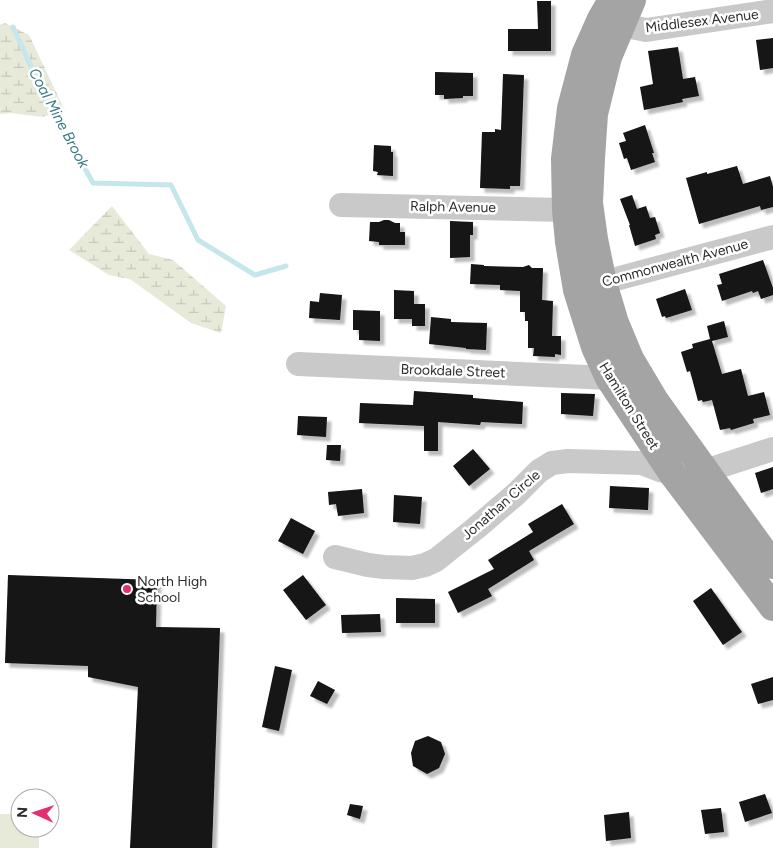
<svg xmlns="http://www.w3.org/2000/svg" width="773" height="848" font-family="Figtree,sans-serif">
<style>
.wetland{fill:url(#wetland-marsh)}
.garden{fill:#e7ead9}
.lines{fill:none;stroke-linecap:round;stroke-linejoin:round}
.stream{stroke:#c5e6ea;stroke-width:5}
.building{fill:#131313;filter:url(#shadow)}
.minor{stroke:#c9c9c9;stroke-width:24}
.major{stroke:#a4a4a4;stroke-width:28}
.poi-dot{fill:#e32e6f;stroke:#fff;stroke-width:2}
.labels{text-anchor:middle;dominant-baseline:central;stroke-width:5;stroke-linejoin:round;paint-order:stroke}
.street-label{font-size:14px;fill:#2c2c2c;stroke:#fff}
.poi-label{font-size:14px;fill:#2c2c2c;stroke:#fff;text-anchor:start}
.water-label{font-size:15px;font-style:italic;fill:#3a7e87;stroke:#fff}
</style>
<defs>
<pattern id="wetland-marsh" width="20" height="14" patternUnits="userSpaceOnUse" patternTransform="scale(1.25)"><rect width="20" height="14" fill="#e7ead9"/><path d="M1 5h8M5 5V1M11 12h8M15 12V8" fill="none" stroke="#c6c9ba"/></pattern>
<filter id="shadow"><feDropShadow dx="4.5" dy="4.5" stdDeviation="1" flood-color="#0004"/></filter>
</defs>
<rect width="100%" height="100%" fill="#fff"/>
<path class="wetland" d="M5,23L29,35L65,111L42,117L11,113L0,114V25Z
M112,206L149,254L173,260L226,306L221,333L191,323L130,279L109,275L69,250Z"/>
<path class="garden" d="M0,814H20V828H39V848H0Z"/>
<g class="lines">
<path class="stream" d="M13,27L44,95L93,183L171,185L198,240L255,275L286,266"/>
</g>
<path class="building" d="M537,1H551V51H508V29H538Z
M773,38V68L760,70L756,40Z
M678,47L683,79L695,77L699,96L682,99L683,102L644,110L640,87L653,84L648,51Z
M435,72L473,73V96H463V98L444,99V95H435Z
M503,74L524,75L520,186H510V189L480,188L482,132H495V129L501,130Z
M645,125L654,153H652L655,162L631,170L627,158L624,159L619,143L626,141L623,133Z
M374,145L391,146V152H393V176L377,175L378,172L373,171Z
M737,166L743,184L770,176L773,187V207L761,210L760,206L699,224L686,178L707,172V174Z
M632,195L637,209L646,206L650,218L655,217L660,233L655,235L656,239L635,246L629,225H630L620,199Z
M384,220H389L395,223H400V232H405V245H379V242L369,241L370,222H379Z
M450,221L473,222V235H470V257L450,258Z
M763,260L773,288V295L761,299L758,291L753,293L752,291L722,301L717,285L722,284L719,274Z
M471,264L484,265V266L523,267L529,265L532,268H543L542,300L553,301L552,336H561V355L555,354V357L533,356L534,348H528V321H525V312H520V291L500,290V285L470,284Z
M685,289L692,310L666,318L665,316L662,317L656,299Z
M394,290L414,291V304H425V326H412V319H394Z
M320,293L342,295L340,320L309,318L310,301L319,302Z
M353,310L380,311V341L359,340V330H353Z
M431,317L451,319V322L487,323L486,350L466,349V348L429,344Z
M724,321L728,337L712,341L722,374L741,369L748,396L764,392L770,415L753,419L754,423L731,430L730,428L720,430L712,400L703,402L702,400L698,401L690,371L687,372L681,352L693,348L692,344L710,339L707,326Z
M414,391L473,395V398L523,402L522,424L481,422L480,425L438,422V451H424V426L359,423L360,403L413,405Z
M561,393L595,394L593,416L561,414Z
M298,416L327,417L326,437L297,435Z
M327,445H341L340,461L326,460Z
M473,449L490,469L469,486L453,466Z
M773,467V489L761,493L755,473Z
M610,486L649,488L648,510L609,508Z
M362,489L364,513L338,516L336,504L329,505L328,492Z
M394,495L422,497L420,524L393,522Z
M562,504L574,524L529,551L534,560L488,589L492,596L458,613L448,592L494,569L488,560L533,532L528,524Z
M291,518L315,531L303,554L278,541Z
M8,575L157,580L156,627L220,628L212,848H130L138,687L88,677V666L5,663Z
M303,575L326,605L306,620L283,590Z
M711,588L742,632L723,645L693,601Z
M396,598L435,599V623H396Z
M380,614L381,632L342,633L341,615Z
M275,666L292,670L279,731L262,727Z
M773,677V700L758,704L751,684Z
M318,681L335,690L327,704L310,696Z
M428,736L441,742L445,754L439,768L427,774L413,766L411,753L415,741Z
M765,794L772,813L745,822L739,802Z
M350,804L363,806L360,819L347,815Z
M721,808L724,832L705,834L701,810Z
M629,812L631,838L606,841L604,815Z"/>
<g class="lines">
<path class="minor" d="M605,20L621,25L646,30L773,11
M341,205L566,210
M586,287L773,237
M298,364L609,378
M705,471L773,449
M335,557L368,565L384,567L412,568L425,565L436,560L476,528L516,494L539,471L552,463L568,461L642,463L660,470L672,473"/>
<path class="major" d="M612,0L601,19L585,55L571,108L565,159L566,210L569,242L577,290L595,347L609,378L672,473L773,607
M632,0L608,57L594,114L591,158L589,203L594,239L603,283L615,323L630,359L655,401L773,565"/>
</g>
<circle class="poi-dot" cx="127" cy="589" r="5"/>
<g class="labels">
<g class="street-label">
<text transform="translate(702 21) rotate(-7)">Middlesex Avenue</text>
<text transform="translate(453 207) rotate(1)">Ralph Avenue</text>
<text transform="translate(675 263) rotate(-15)">Commonwealth Avenue</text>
<text transform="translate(453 371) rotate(2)">Brookdale Street</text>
<text transform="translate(629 406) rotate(58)">Hamilton Street</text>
<text transform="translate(501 505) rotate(-41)">Jonathan Circle</text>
</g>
<g class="poi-label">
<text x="137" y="581">North High<tspan x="137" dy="16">School</tspan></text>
</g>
<g class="water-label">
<text transform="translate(59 118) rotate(62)">Coal Mine Brook</text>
</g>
</g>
<g transform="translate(35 813) rotate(273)"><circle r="24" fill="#ffffff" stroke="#ababab"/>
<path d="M0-4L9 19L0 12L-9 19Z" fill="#e32e6f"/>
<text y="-8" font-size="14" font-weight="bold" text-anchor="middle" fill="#2c2c2c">N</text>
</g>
</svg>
